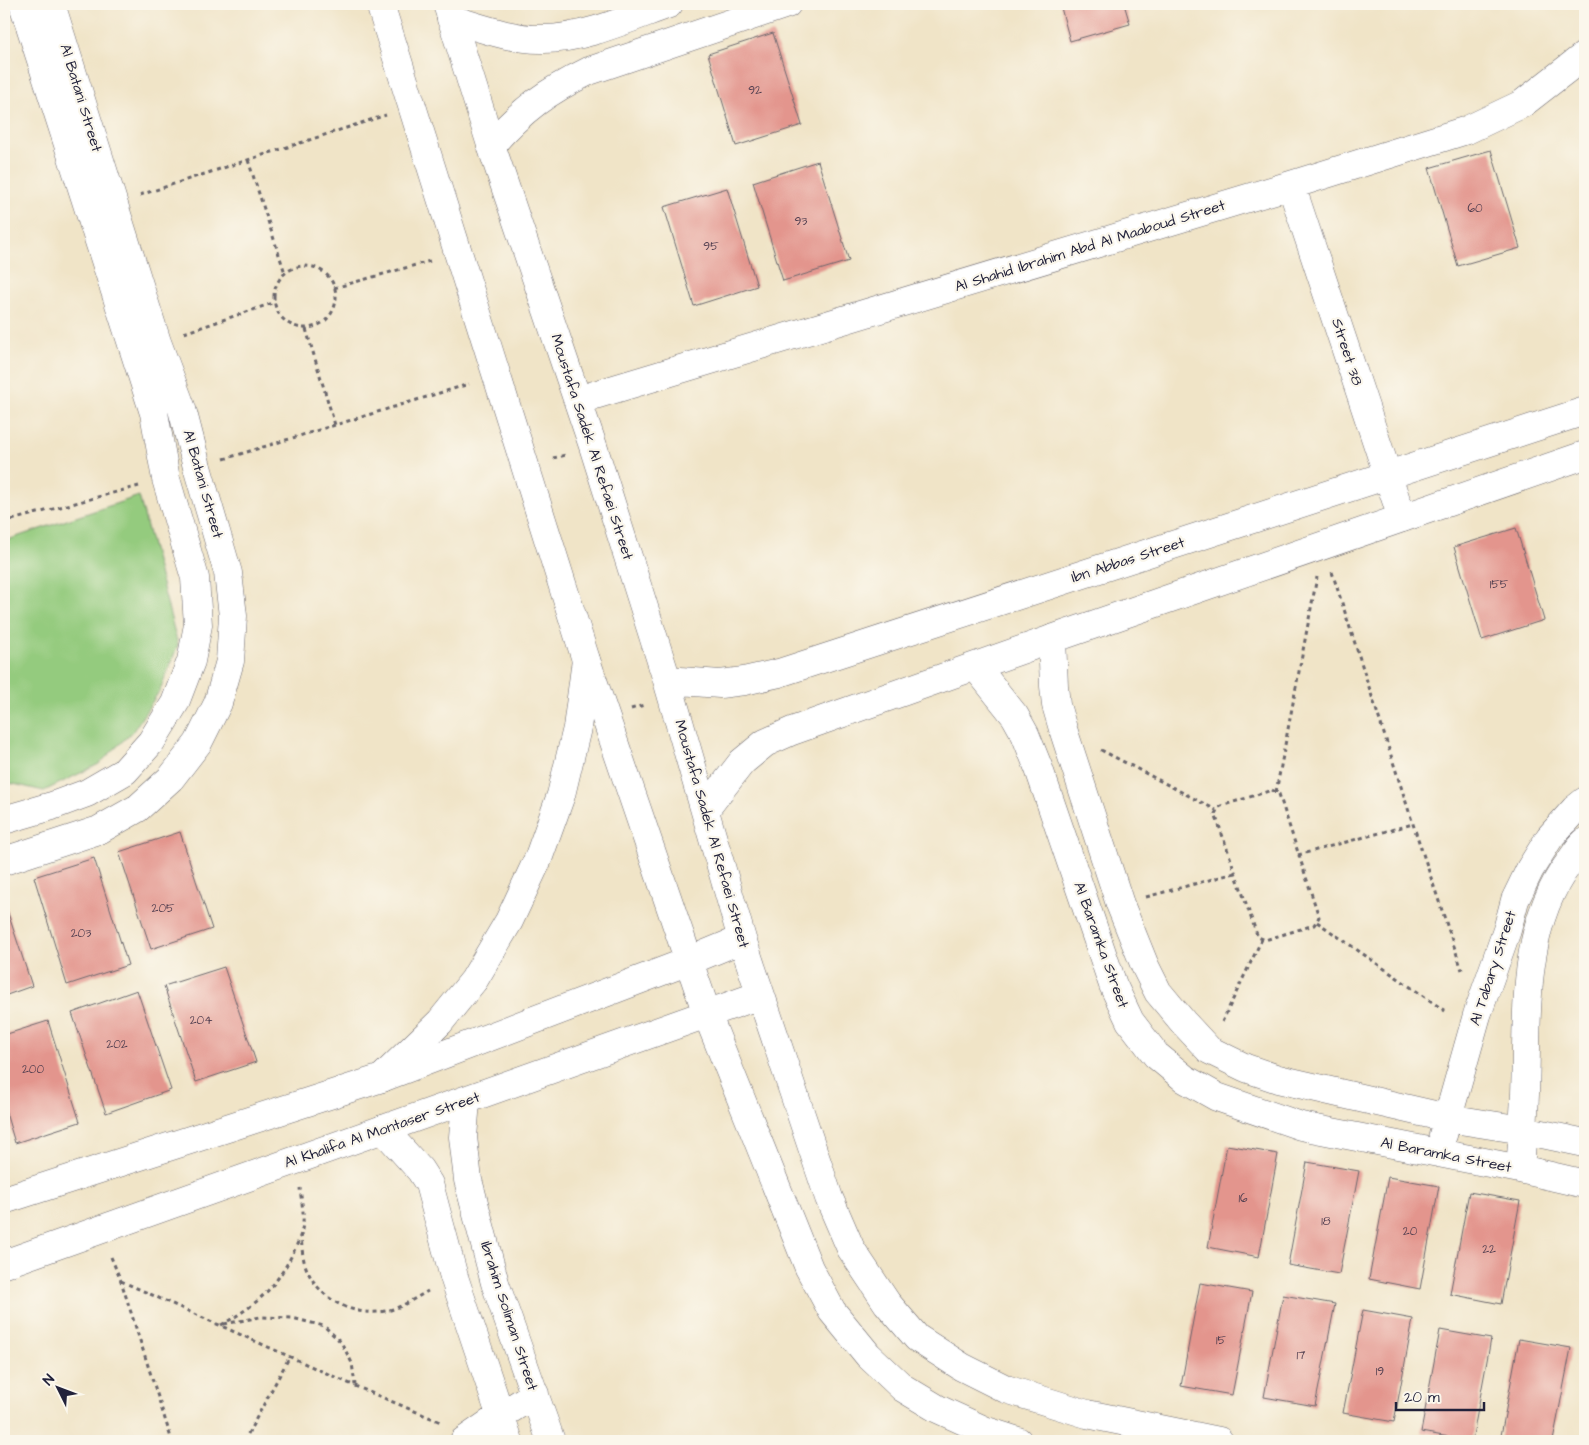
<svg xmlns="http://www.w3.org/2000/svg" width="1589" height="1445" font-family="'Architects Daughter',sans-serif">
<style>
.green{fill:#94cb7e;stroke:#5b765c}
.building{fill:#e3958d}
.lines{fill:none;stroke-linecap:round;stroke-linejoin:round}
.minor-casing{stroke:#6a666c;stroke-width:29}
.tertiary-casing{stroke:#6a666c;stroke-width:29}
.path{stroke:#6a666c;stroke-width:3;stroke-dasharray:4 4;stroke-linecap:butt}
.minor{stroke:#fff;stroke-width:28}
.tertiary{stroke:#fff;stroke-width:28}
.labels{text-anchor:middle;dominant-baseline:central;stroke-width:4.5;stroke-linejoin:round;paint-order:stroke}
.number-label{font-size:12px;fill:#523f50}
.street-label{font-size:15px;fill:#22223b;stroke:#fbf7ec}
</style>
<rect width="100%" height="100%" fill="#fbf7ec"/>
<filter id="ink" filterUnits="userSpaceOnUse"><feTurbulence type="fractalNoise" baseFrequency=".02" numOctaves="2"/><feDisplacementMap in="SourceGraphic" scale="10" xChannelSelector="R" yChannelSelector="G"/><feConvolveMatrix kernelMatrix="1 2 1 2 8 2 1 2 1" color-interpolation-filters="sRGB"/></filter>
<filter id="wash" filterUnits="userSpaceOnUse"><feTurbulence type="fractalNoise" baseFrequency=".0096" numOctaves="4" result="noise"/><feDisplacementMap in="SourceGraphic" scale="20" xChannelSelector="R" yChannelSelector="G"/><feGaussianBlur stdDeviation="1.12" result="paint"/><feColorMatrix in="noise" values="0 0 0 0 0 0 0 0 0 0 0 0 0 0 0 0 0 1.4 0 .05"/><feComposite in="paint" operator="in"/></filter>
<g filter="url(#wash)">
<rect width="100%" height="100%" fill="#f0e4c7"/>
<path class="green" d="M139,496L178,645L160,690L133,731L99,764L44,791L9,783L4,779V541Z"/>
<g id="blocks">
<path class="building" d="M1060,4H1124L1130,24L1070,41Z
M773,33L802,125L736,146L708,54Z
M1491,150L1520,248L1458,266L1429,168Z
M818,161L849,261L783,281L753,182Z
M727,188L757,286L694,306L664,207Z
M1516,528L1544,620L1482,640L1454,547Z
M180,832L212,929L151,949L119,852Z
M94,858L128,965L67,985L34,877Z
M4,901L32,986L4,996Z
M224,967L256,1062L196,1082L164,986Z
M137,990L171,1090L106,1113L72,1013Z
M48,1021L80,1122L15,1143L4,1106V1035Z
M1227,1145L1278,1154L1259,1257L1208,1247Z
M1307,1162L1359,1171L1339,1274L1288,1265Z
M1388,1177L1439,1186L1420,1289L1369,1279Z
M1469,1192L1520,1201L1501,1304L1450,1294Z
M1200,1283L1252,1292L1232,1395L1181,1386Z
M1283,1295L1335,1304L1315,1406L1264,1397Z
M1363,1310L1413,1319L1394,1422L1343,1413Z
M1440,1330L1491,1339L1472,1441L1421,1432Z
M1519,1339L1571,1348L1553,1441H1500Z
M1584,1428L1585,1441H1582Z"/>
</g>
</g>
<g filter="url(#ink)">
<use href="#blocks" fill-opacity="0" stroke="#6a666c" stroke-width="1"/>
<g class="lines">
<g class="minor-casing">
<path id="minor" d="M451,19C481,28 513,40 544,39C584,39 632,17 669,4
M491,145C523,109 546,92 589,71L787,4
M1291,185L1402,518
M578,400L1291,185L1467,130L1522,104L1585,55
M1052,639L1054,686L1056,705L1063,729L1120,904L1145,966L1158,992L1183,1022L1209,1050L1246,1068L1278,1079L1447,1118L1523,1130L1585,1143
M976,667L1015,716L1025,734L1039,769L1113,985L1130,1021L1156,1055L1185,1079L1217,1097L1301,1126L1520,1169L1585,1184
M4,820L52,806L87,793L125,771L151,742L175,703L191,661L198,625L195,578L166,479L154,413L23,4
M4,861L99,830L138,808L171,778L198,743L218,703L230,661L233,616L228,573L197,467L182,409L157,342L51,4
M382,1078L440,1022L474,980L509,921L538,859L561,795L577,728L586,660
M466,1101L463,1137L468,1180L495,1283L551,1441
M383,1129L420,1170L429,1184L454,1277L509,1441
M1443,1135L1477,1015L1507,930L1515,900L1530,869L1550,837L1575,809L1585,801
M1520,1169C1522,1144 1524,1119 1525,1094C1528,1017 1520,928 1569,863C1574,856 1579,847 1585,842
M464,1441L500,1416L535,1394"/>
</g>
<g class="tertiary-casing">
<path id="tertiary" d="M380,4L586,660L707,1014L809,1268L832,1311L868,1355L903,1388L938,1409L984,1430L1018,1441
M447,4L491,145L593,446L667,680L742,939L829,1198L851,1249L887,1303L917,1338L962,1367L1006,1389L1087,1414L1219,1441
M667,680L720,684L744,681L779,673L1585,411
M705,810L742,762L765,743L792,731L1052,639L1585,455
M4,1200L382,1078L689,961L742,939
M4,1264L760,995"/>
</g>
<path class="path" d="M248,160L285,273
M140,195L386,115
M274 297a31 31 0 1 1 62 0a31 31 0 1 1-62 0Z
M334,288L430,261
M306,329L335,425
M184,333L273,303
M553,458L566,455
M224,459L469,384
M4,522L139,486
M1332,572L1413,824L1462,970
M631,709L644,705
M1101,750L1216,810
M1272,790L1279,794L1319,917L1314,925L1265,940L1258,937L1256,932L1215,814L1218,808L1221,806Z
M1276,792L1317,577
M1298,855L1413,824
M1146,897L1235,873
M1317,922L1448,1013
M1222,1022L1262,939
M301,1234C302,1247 302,1260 308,1272C322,1301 354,1317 386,1311C401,1308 415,1298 428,1291
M111,1257L121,1281L172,1441
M121,1281L355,1386L443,1423
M224,1324L260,1317L292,1318L324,1326L341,1342L352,1363L355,1385
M221,1325C255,1306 274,1290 292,1255C297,1245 302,1234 303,1223C304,1211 301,1199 300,1188
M244,1441L290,1356"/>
<use href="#minor" class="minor"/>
<use href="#tertiary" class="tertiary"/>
</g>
</g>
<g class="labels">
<g class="number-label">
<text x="755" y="90">92</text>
<text x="1475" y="208">60</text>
<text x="801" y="221">93</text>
<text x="711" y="246">95</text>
<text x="1499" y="584">155</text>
<text x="163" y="908">205</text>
<text x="81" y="933">203</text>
<text x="201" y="1020">204</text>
<text x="117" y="1044">202</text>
<text x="33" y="1069">200</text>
<text x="1243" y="1198">16</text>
<text x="1326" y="1221">18</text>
<text x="1410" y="1231">20</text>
<text x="1489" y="1249">22</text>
<text x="1221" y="1340">15</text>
<text x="1301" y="1355">17</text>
<text x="1380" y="1371">19</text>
</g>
<g class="street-label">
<text transform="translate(81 98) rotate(73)">Al Batani Street</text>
<text transform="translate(1090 246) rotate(-17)">Al Shahid Ibrahim Abd Al Maaboud Street</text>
<text transform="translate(1347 352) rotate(72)">Street 38</text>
<text transform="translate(592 447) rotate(72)">Moustafa Sadek Al Refaei Street</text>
<text transform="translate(203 484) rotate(74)">Al Batani Street</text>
<text transform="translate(1128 560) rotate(-18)">Ibn Abbas Street</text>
<text transform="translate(712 834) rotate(74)">Moustafa Sadek Al Refaei Street</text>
<text transform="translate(1101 945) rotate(70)">Al Baramka Street</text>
<text transform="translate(1493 968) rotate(-72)">Al Tabary Street</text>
<text transform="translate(382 1130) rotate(-19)">Al Khalifa Al Montaser Street</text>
<text transform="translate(1446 1155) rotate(11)">Al Baramka Street</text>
<text transform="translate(509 1316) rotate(72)">Ibrahim Soliman Street</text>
</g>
</g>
<rect width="1589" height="1445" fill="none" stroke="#fbf7ec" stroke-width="20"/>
<g transform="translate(58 1388) rotate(312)" stroke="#fbf7ec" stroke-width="4" paint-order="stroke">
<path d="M0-4L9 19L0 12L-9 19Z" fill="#22223b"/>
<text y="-8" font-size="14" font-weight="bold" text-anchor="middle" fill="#22223b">N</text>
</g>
<path d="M1396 1402v8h88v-8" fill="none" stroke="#22223b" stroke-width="2.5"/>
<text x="1404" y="1402" font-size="15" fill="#22223b" stroke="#fbf7ec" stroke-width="4" paint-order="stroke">20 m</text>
</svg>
